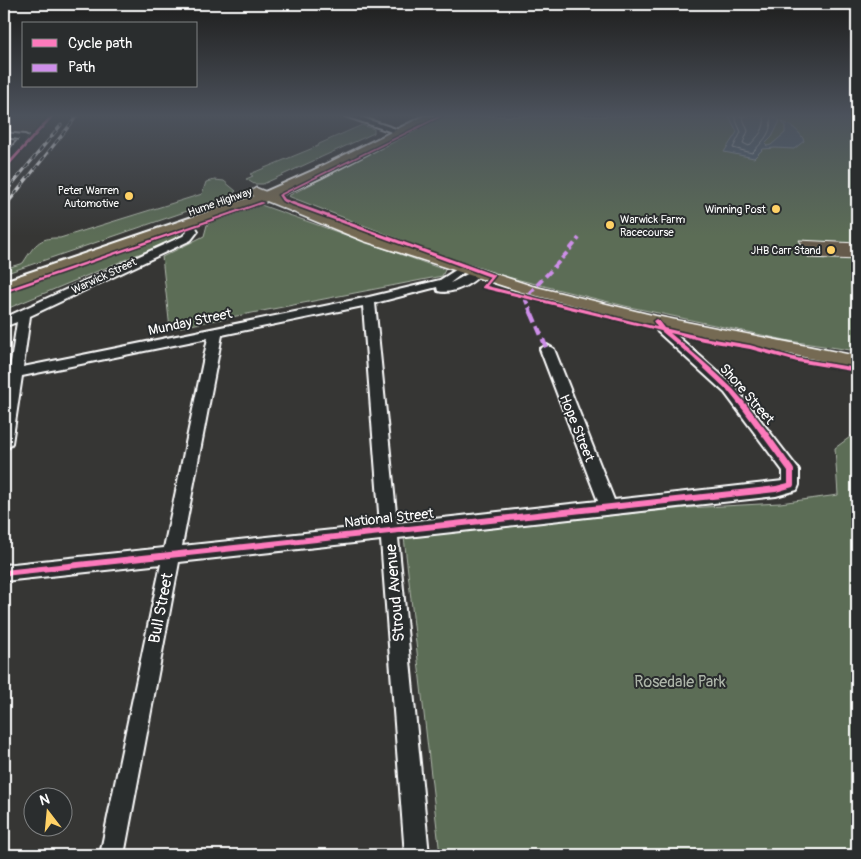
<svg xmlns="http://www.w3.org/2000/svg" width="861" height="859" font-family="Pangolin,sans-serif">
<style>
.built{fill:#44413b}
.green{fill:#5c6d56;stroke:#aeb6aa}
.water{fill:#516373;stroke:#97a1ab}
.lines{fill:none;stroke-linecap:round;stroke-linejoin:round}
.shore{stroke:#b9c1c7;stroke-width:1}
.building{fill:#655a4c;stroke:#fff}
.minor-casing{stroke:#fff;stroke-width:4}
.major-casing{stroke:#fff;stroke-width:3}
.highway-casing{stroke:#fff;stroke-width:4}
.minor{fill:#2a2d2e;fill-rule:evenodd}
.major{fill:#746b52;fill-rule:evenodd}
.highway{fill:#746b52;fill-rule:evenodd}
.rail-far1-casing{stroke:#fff;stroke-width:3}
.rail-casing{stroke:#fff;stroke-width:4}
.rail-far1{stroke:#2a2d2e;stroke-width:2;stroke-dasharray:5.5;stroke-linecap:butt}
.rail{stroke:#2a2d2e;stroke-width:2.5;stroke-dasharray:7;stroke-linecap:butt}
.quiet-far1{stroke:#ce8fe9;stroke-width:4;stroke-dasharray:8 4;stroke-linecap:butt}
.quiet{stroke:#ce8fe9;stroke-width:4.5;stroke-dasharray:9 4.5;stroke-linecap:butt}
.cycleway-casing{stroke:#2a2d2e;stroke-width:3}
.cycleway{fill:#fd7abc;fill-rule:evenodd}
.poi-dot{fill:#ffd166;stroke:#2a2d2e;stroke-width:2}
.labels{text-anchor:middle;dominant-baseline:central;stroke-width:4;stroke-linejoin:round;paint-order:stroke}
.far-poi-label{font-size:11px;fill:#fff;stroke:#2a2d2e;text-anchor:end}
.far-street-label{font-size:11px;fill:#fff;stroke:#2a2d2e}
.street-label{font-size:14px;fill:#fff;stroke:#2a2d2e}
.near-street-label{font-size:16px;fill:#fff;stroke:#2a2d2e}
.near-park-label{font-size:16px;fill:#aeb6aa;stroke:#2a2d2e}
</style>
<rect width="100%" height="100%" fill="#363634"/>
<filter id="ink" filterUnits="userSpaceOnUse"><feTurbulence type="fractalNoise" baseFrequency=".02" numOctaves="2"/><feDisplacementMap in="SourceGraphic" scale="10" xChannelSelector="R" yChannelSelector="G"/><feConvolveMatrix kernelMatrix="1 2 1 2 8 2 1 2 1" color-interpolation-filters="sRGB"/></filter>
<g filter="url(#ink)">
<path class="built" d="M4,116H47L33,133L4,132Z"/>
<path class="green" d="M445,116H857V351L790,341L625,306L479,270L288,196Z
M362,125L374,129V133L263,184H254L246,179L253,176L250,174L318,146L319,144Z
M215,180L224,181L236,191L230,196L202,206L4,274V269L23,263C34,246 38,237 60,238L202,194L206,182Z
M261,205L445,270L442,276L170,329L162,257L204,236L207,225L211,222Z
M178,233L180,237L4,310V293L169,235Z
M857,432V855H440L404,537L686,508L780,503L838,495L835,448Z"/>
<path class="water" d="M729,116H773L780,121L772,137L765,144L767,146L771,145L785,133V126L782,122C790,124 801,132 804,141L794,149L775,148L763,149L754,158L724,152L737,132Z"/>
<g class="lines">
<path class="shore" d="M734,116L741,132L733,148L752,153C762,142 774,132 770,116
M742,116L748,131L743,143L749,146C758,136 766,130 764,116"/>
</g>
<path class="building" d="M799,240L857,243V260L809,258Z"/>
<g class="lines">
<g class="minor-casing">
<path id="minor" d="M345,116H357L405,132L398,134Z
M4,133L25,135L29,137L7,163L4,164V156L19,139L4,137Z
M188,220L192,221L198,231L191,240L30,316L23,367L369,297L440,280L462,266L468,269L450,283C460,280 469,270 479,272L481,274C472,284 452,295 438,291L437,287L375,303L397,523L598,501L540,349L547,345L554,349L614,500L783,481V471L725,393L658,332L650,321L656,317L660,318L666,326L735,387L799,470V485L797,490L776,496L398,538L429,855H405L381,540L179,562L124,855H100L161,564L4,581V565L164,548L208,338L22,376L12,443L9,447L4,449V408L17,322L4,327V318L183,236L188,231L183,223ZM363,306L380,525L182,546L222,335Z"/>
</g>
<g class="major-casing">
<path id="major" d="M256,188L374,235L532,286L656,316L857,356V368L656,326L522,292L364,241L252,195L250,192Z"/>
</g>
<g class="highway-casing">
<path id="highway" d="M424,116H439L322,177L270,200L4,292V281L260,194L312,171Z"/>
</g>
<use href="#minor" class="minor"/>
<use href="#major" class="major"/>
<use href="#highway" class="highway"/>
<g class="rail-far1-casing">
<path id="rail-far1" d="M4,194L61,125
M7,204L77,116"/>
</g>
<g class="rail-casing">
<path id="rail" d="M4,208L8,203"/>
</g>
<use href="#rail-far1" class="rail-far1"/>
<use href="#rail" class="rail"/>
<path class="quiet-far1" d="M532,315L525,298C543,278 563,259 579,238"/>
<path class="quiet" d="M532,314L547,349"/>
<g class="cycleway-casing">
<path id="cycleway" d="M50,116H54L5,170H4V167Z
M439,116H443L282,195L285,199L495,275V276L487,286L657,327L653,321L656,319L658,320L664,328L703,337L750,345L797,358L857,368V372L797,362L750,349L703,341L670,333C691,351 713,369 733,389C755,413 774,442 793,468L794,470V485L793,487L776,492L4,576V570L776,486L788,483V471L744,411L728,391L692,357L661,331L482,288V287L490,277L282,201L278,195Z
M261,202L264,203L4,293V290Z"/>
</g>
<use href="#cycleway" class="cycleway"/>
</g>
</g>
<linearGradient id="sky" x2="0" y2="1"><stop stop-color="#1e1e1d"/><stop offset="0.49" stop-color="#4c525c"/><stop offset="1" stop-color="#4c525c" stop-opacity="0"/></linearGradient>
<rect width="861" height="236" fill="url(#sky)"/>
<g class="poi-dot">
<circle cx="129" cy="196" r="5"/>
<circle cx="776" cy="209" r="5"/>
<circle cx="610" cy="225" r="5"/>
<circle cx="831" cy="250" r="5"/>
</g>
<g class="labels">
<g class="far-poi-label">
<text x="119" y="190">Peter Warren<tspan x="119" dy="13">Automotive</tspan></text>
<text x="766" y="209">Winning Post</text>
<text x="620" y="219" text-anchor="start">Warwick Farm<tspan x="620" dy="13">Racecourse</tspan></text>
<text x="821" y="250">JHB Carr Stand</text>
</g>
<g class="far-street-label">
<text transform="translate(220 202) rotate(-19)">Hume Highway</text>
<text transform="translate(104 276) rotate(-25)">Warwick Street</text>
</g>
<g class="street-label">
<text transform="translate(190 322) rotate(-12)">Munday Street</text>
<text transform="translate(747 394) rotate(49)">Shore Street</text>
<text transform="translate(577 428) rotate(68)">Hope Street</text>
<text transform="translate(389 518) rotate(-6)">National Street</text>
</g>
<g class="near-street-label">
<text transform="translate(395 593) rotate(-95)">Stroud Avenue</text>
<text transform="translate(161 608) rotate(-79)">Bull Street</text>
</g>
<g class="near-park-label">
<text x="680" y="682">Rosedale Park</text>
</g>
</g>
<rect width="861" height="859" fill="none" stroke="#2a2d2e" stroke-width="20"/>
<rect x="10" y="10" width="841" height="839" fill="none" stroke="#fff" stroke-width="2" filter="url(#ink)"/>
<rect x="22" y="22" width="175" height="65" fill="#2a2d2e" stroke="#7f8182"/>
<rect x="32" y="39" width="25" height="8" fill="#fd7abc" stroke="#7f8182"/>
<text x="68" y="48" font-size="15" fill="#ffffff">Cycle path</text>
<rect x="32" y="64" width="25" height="8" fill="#ce8fe9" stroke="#7f8182"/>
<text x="68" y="72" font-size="15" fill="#ffffff">Path</text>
<g transform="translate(48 812) rotate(344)"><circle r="24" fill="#2a2d2e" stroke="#7f8182"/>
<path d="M0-4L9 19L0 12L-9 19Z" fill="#ffd166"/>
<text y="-8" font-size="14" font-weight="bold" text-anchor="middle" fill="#ffffff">N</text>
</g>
</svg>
